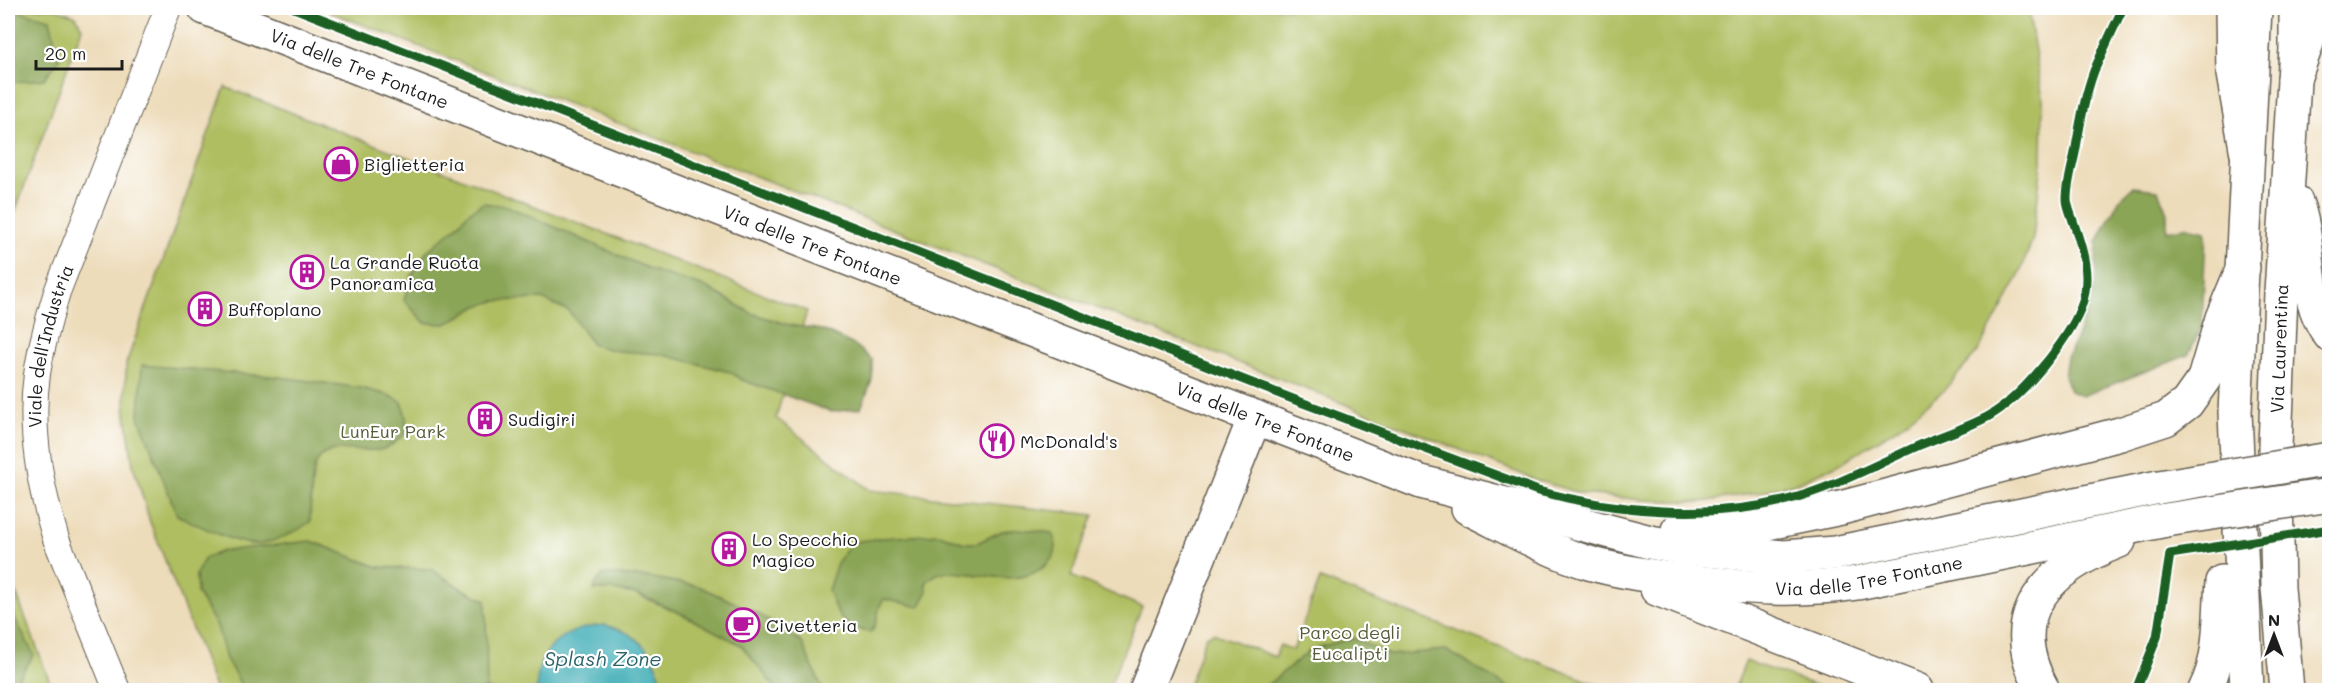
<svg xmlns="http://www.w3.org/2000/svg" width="2337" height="698" font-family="Mali,sans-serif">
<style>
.green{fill:#afbe61;stroke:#666d3e;stroke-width:1.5}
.forest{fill:#8ba557;stroke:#54603a;stroke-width:1.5}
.water{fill:#3aabb4;stroke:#2b6468;stroke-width:1.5}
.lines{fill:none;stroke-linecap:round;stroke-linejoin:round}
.street-casing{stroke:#655f53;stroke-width:28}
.secondary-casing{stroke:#655f53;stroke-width:36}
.highway-casing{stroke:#655f53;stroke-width:36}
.street{stroke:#fff;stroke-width:26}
.secondary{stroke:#fff;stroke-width:33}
.highway{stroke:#fff;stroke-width:33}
.secondary-bridge-casing{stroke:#655f53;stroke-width:36;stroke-linecap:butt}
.secondary-bridge{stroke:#fff;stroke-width:33}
.cycleway-casing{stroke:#fff;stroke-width:13}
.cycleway{stroke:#1b5e20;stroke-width:9}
.labels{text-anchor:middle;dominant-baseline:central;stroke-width:4.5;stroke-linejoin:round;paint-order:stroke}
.street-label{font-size:18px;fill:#1c1c1c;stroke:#fff}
.poi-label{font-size:18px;fill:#1c1c1c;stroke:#fff;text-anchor:start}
.park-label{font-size:18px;fill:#575d38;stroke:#fff}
.water-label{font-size:20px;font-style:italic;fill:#2b6468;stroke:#fff}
</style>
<rect width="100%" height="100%" fill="#fff"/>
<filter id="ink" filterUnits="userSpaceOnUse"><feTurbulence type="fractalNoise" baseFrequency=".0167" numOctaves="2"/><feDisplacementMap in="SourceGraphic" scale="12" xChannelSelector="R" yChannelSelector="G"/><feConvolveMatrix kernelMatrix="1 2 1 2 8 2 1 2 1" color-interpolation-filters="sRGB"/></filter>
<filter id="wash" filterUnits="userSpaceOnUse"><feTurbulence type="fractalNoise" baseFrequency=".008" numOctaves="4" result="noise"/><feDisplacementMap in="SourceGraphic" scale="24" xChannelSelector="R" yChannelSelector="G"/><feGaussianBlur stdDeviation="1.35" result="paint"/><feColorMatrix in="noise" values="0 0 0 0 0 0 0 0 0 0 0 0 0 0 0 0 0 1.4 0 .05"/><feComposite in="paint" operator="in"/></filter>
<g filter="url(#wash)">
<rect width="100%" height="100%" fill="#eddcba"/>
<path class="green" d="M8,8H54L76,16L82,28L8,231Z
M320,8H2028L2043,100L2042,162L2033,238L2019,276L1977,353L1944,390L1899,427L1838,465L1796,483L1757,493L1702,502L1644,500L1583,494L1539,481L1291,383Z
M225,87L807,311L776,418L870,490L1094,515L1071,576L1142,607L1108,690H216L150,522L133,465L125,408L126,364Z
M8,572L53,690H8Z
M1320,579L1612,690H1187L1206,636L1213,633L1275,657L1280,645L1293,650Z
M1746,661L1829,690H1734Z"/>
<path class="forest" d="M8,8L50,19L59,60L44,79L8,83Z
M2133,187L2158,190L2167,213V231L2187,227L2206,231L2202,326L2188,355L2082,396L2070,391L2064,376L2067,357L2079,333L2095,282L2097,242L2119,200Z
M483,203L507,206L654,271L708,288L751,313L789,325L822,330L856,346L872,360V380L861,408L832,412L742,380L730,372L660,354L618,351L593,345L569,311L542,299L495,301L478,306L446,324L425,323L404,300L412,275L427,251L455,228L469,212Z
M142,365L280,377L361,388L388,395L402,402L406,417V433C399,439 392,447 383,449C362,455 320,437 314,471C310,487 311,506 310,522C296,532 277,541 260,544C240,547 196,524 177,515L139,417Z
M1020,529L1052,533C1057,544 1058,553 1049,562C1022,591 979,571 946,572C937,572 931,577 926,583L927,593L919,607L884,599C875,609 880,622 871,632C841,628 838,617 828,590L837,563L852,542L883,538L939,534L965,543H977L1002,531Z
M311,541L378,567L431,569L462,589L486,600L487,690H244L226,659L217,626L197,593L196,574L205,558L223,551Z
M603,574L647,577L698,586L757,613L802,643L823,690H777L741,645L682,614L636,594L613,590H594L595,585Z
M8,600L12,613L34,655L10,690H8Z
M1353,638L1389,655L1446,650L1511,689L1531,690H1231L1267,685L1312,649Z"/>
<path class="water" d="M605,625C630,631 645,642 656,665C660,674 662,683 669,690H537C535,648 566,627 605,625Z"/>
</g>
<g filter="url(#ink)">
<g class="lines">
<g class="street-casing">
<g id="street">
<path id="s1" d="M117,690L56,539C40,487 29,429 37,374C41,346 49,319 57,292L168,8"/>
</g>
</g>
<g class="secondary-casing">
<g id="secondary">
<path id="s2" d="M205,8L1421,482L1650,542L1683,548L1784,557L1835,553L2159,487"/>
<path d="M2296,202C2313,248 2301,297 2330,335"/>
<path id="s3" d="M1468,508C1507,527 1547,550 1589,563C1620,572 1655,577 1688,581C1745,588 1800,592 1857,583L2166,520"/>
<path d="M1678,530L1743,528L1841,508L2120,434L2166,419L2187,403L2204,379L2222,318L2243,268"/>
<path d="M1657,589L1917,690"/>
<path d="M1146,690L1255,417"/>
<path d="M2043,690C2000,614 2049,568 2119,541"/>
<path d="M2205,690C2222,657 2219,618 2222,582"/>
<path d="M2247,690L2235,412L2255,8"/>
<path id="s4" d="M2287,690L2278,588L2275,447L2281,293L2296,48V8"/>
</g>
</g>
<g class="highway-casing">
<path id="highway" d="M2232,8L2233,74L2247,154
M2294,79L2307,43L2316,8"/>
</g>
<use href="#street" class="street"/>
<use href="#secondary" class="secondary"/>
<use href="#highway" class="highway"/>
<g class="secondary-bridge-casing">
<path id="secondary-bridge" d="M2159,487L2330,459
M2166,520L2330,495"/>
</g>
<use href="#secondary-bridge" class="secondary-bridge"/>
<g class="cycleway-casing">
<path id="cycleway" d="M294,8L1298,401L1538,491C1617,512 1706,520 1787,500C1833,488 1877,464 1920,445C1943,435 1967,428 1989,416C2021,398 2068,341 2081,307C2092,277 2083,250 2073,221C2071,214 2067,206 2067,199C2067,184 2072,167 2075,153C2080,125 2084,98 2094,71C2103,50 2113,29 2123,8
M2136,690L2157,637L2170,554L2330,529"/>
</g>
<use href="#cycleway" class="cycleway"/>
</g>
</g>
<defs>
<g id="shop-ring" transform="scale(1.725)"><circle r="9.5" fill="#fff" stroke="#b5179e" stroke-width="1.5"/><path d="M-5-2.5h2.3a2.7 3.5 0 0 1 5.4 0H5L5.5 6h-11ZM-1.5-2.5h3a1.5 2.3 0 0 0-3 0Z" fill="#b5179e"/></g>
<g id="building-ring" transform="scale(1.725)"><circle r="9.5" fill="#fff" stroke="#b5179e" stroke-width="1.5"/><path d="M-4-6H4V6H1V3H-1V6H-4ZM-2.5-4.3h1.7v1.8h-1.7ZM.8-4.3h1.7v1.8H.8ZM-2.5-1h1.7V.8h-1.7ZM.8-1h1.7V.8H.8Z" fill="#b5179e"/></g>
<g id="restaurant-ring" transform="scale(1.725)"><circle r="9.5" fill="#fff" stroke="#b5179e" stroke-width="1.5"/><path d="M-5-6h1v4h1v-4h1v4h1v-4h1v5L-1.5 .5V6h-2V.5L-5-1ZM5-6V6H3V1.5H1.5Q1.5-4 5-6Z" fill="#b5179e"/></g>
<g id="cafe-ring" transform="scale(1.725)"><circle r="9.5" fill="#fff" stroke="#b5179e" stroke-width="1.5"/><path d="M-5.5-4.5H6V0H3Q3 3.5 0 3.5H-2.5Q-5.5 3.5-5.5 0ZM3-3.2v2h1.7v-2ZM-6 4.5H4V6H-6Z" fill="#b5179e"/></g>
</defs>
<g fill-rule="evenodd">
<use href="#shop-ring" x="341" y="164"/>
<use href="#building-ring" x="307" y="272"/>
<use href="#building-ring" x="205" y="309"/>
<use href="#building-ring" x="485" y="419"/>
<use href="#restaurant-ring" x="997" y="441"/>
<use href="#building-ring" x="729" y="549"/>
<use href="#cafe-ring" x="743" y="625"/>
</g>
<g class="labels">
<g class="street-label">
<text stroke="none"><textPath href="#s2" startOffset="166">Via delle Tre Fontane</textPath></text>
<text stroke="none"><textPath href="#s2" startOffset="652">Via delle Tre Fontane</textPath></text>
<text stroke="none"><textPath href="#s1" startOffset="360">Viale dell'Industria</textPath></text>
<text stroke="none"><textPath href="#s4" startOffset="342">Via Laurentina</textPath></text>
<text stroke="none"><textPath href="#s2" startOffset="1138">Via delle Tre Fontane</textPath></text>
<text stroke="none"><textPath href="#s3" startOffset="416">Via delle Tre Fontane</textPath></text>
</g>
<g class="poi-label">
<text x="364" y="164">Biglietteria</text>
<text x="330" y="262">La Grande Ruota<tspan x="330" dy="21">Panoramica</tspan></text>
<text x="228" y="309">Buffoplano</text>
<text x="508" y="419">Sudigiri</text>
<text x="1020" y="441">McDonald's</text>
<text x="752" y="539">Lo Specchio<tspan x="752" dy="21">Magico</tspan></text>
<text x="766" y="625">Civetteria</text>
</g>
<g class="park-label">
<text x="393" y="431">LunEur Park</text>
<text x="1350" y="632">Parco degli<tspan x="1350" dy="21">Eucalipti</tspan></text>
</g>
<g class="water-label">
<text x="603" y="658">Splash Zone</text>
</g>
</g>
<rect width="2337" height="698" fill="none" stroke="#fff" stroke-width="30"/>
<g transform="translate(2274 635)" stroke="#ffffff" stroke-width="4.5" paint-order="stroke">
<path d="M0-4.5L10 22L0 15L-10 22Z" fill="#1c1c1c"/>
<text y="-9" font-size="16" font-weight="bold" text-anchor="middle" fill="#1c1c1c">N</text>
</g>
<path d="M36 60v9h86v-9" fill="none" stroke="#1c1c1c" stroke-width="3"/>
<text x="45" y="60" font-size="18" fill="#1c1c1c" stroke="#ffffff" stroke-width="4.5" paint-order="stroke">20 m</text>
</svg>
